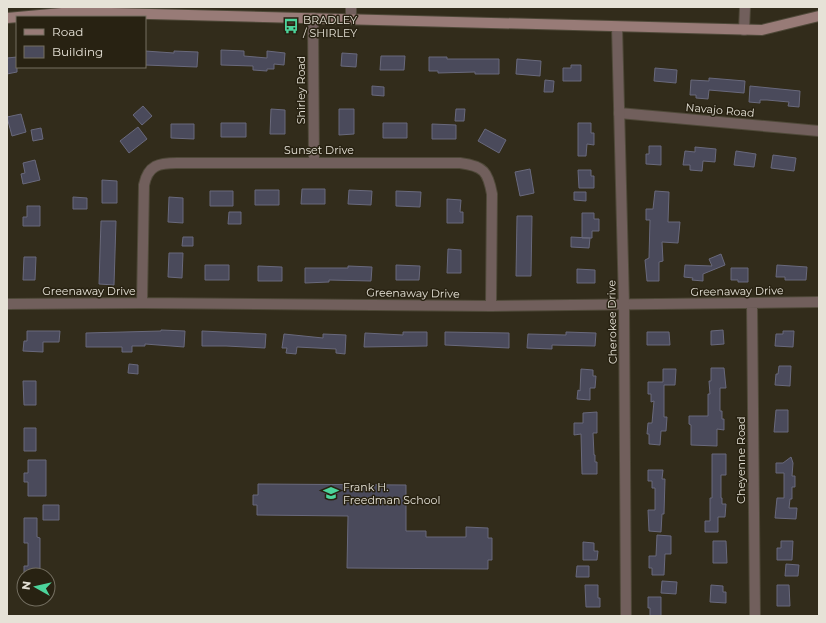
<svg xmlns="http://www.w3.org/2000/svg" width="826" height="623" font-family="Montserrat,sans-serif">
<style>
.building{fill:#4a4a5b;stroke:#69697c}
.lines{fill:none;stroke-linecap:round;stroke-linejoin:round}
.minor-casing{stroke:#4f4939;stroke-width:12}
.tertiary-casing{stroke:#4f4939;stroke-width:12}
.secondary-casing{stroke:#4f4939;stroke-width:12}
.minor{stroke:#715f5c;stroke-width:10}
.tertiary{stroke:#715f5c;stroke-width:10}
.secondary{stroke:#987b77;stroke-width:10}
.labels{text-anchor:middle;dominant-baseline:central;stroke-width:3;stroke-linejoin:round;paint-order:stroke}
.poi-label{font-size:11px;fill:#e6e2d7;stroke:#282212;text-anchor:start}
.street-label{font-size:11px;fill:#e6e2d7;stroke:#282212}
</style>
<rect width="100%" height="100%" fill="#322c1b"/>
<path class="building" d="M221,50L244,51V56L267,58V51L285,53L284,65L274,64V69H267V71L253,70V66L221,65Z
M145,51L174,53V51L198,52L197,67L145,65Z
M342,53L357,54L356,67L341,66Z
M381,56H405L404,70H380Z
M17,57V72L7,74V58Z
M429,57H447V59H499V74H475V72L438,73V71H429Z
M517,59L541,61L540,76L516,74Z
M571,65H581V81H563V68H571Z
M655,68L677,70L676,83L654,81Z
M709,78L745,81L744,93L709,90L708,99L696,98V95H690L691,80L709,81Z
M545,80L554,81L553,92H544Z
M372,86L384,87V96L372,95Z
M750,86L800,91L799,107L788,106L789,102L767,100H760V103L749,102Z
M143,106L152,116L142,125L133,115Z
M271,109L285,110V134H270Z
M339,109H354V134L339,135Z
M456,109H465L464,121H455Z
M21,114L26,132L12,136L7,117Z
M221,123H246V137H221Z
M383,123H407V138H383Z
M578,123H591V133H594V145L587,144L586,156H578Z
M171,124H194V139L171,138Z
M432,124L456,125V139H432Z
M138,127L147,139L129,153L120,141Z
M41,128L43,139L33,141L31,130Z
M485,129L506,140L499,153L478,141Z
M649,146H661V165L646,164V154H649Z
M695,147L716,149L715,162L703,161L702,171L690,170V165H683L685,151L695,152Z
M736,151L756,154L754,167L734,165Z
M773,155L796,158L794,171L771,168Z
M35,160L40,180L23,184L21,174L25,173L23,163Z
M530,169L534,193L520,196L515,172Z
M578,170H591V176H594V188H579Z
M102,180L117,181V203H102Z
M302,189H325V204H301Z
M255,190H279V205H255Z
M349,190L372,191L371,205L348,204Z
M210,191H233V206H210Z
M396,191L421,192L420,207L396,206Z
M655,191L669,192L668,222H680L678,243L662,242L663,261L659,262V281H647L645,260L649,258L650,220H646V209H653Z
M574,192H586V201L574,200Z
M73,197L87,198V209H73Z
M169,197L183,198V223L168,222Z
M447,199L461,200L460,212H463V223H447Z
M27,206H40V226H23V217H27Z
M229,212H241V224H228Z
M582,213H594V219H599V231H592V238H582Z
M517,216H532L531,276H516Z
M101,221H116L114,285L99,284Z
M183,237H193V246H182Z
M571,237L590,238L589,248L571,247Z
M448,249L461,250V273H447Z
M169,253H183L182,278L168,277Z
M721,254L725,265L703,274V281L692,280L693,278L684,277L685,265L712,266L709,259Z
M24,257H36L35,280H23Z
M205,265H229V280H205Z
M396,265L420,266L419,280H396Z
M777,265L807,267L806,280H785V277H776Z
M258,266L282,267V281H258Z
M348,266L372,267L371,281L329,280V282L305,283V268H348Z
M731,268H748V282H738V280H731Z
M577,269L595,270V283H577Z
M161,330L185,331L184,347L145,344V346H132V352H122V347H86V333L161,331Z
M723,330L724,344L711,345V331Z
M27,331H60L59,342H43V352L23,351L24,341H27Z
M202,331L266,334L265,348L226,346H202Z
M783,331H794L793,347L775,346L776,334H783Z
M403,332H427V346L364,347L365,333L403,335Z
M445,332L509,333V348L445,345Z
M566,332L596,333L595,346L552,345V349L527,348L528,334L566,335Z
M647,332H669L670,345H647Z
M284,334L323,338V334L346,335L345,354L336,353V349L297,347L296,354L286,353L287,348H282Z
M129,364L138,365V374L128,373Z
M779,366H791L790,386L775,385L776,374H778Z
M711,368H724L726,388H720V411H722V419H724V430L717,429V446L691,445V425L689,424V416H708V394H710L709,381H711Z
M581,369L593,370V376H596L595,388H590V400L577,399L578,390L580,391Z
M663,369H676L675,385H664V417H667L666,431H661L660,445L649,444V434H647L648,423H652L654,401L651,402V394H648V382H663Z
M23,381H36V405H24Z
M776,410H788V432H774Z
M597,412V433H593L594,455H595V462H597V474H582L581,434L574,435V423H583V413Z
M24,428H36V451H24Z
M712,454H726V475H721V498H722V504H726L725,517H718V532H705V521H710V498H712Z
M791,457L793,463L792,476H795V487H792V499H790L789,508H797L796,519L775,518L777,498H784V473H776V463H783Z
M28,460H46V496H28V482H24V473H28Z
M648,470H663L662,479H665L664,514H662L661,532L649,531L648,510H655V488H652V481H648Z
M258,484L406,485V531H426V537H466V527L488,528V538H492V560H488V569L347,568L348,516L257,515V505H253V495H258Z
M43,505H59V520H43Z
M24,518H37V537L40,538V575L24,574V566H28V543H24Z
M657,535L671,536V554H665L664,575H652V568H649V556H656Z
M713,541H726L727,563H713Z
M781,541H793L792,560H777V548H781Z
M583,542L594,543V551H598L597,560H583Z
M786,564L799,565L798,576H785Z
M577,566H589V577H576Z
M662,581L677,582L676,594L661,593Z
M585,585H598V598H600V607H586Z
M711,585L723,586V592H726V603L710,602Z
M777,585H789L790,606H777Z
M648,597H661V616H650V608H648Z"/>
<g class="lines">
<g class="minor-casing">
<path id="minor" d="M313,18L314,162
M351,19V7
M744,30L745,7
M619,113L819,131
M142,303L144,185C148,165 159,163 177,163H460C484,166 488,172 492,194L491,306
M7,304L142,303L491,306L819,302
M752,304L755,616"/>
</g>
<g class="tertiary-casing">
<path id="tertiary" d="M617,27L624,304L626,616"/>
</g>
<g class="secondary-casing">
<path id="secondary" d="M7,18L73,12L762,30L819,16"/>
</g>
<use href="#minor" class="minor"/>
<use href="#tertiary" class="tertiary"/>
<use href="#secondary" class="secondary"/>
</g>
<defs>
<g id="bus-bare" transform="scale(1.2)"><path d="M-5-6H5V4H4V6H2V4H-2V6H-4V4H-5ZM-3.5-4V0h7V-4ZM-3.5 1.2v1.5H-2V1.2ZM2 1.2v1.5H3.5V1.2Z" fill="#4cd49b" stroke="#282212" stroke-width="2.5" paint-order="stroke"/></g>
<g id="school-bare" transform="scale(1.2)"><path d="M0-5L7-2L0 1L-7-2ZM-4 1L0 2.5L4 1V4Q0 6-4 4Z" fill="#4cd49b" stroke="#282212" stroke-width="2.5" paint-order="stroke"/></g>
</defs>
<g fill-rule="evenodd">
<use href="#bus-bare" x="291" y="26"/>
<use href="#school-bare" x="331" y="493"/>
</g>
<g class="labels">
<g class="poi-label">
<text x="303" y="20">BRADLEY<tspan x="303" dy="13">/ SHIRLEY</tspan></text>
<text x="343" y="487">Frank H.<tspan x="343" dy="13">Freedman School</tspan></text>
</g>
<g class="street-label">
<text transform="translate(301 90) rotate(-90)">Shirley Road</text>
<text transform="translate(720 110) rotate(5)">Navajo Road</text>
<text x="319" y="150">Sunset Drive</text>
<text x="89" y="291">Greenaway Drive</text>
<text transform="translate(737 291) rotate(-1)">Greenaway Drive</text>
<text transform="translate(413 293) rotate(1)">Greenaway Drive</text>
<text transform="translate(612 322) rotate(-91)">Cherokee Drive</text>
<text transform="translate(741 460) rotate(-90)">Cheyenne Road</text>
</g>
</g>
<rect width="826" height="623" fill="none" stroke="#e6e2d7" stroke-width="16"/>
<rect x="16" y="16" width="130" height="52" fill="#282212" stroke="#746f61"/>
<rect x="24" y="29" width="20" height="6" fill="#987b77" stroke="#746f61"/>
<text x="52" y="36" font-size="12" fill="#e6e2d7">Road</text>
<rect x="24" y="46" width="20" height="12" fill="#4a4a5b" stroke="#746f61"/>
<text x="52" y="56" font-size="12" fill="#e6e2d7">Building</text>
<g transform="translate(36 587) rotate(278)"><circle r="19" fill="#282212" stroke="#746f61"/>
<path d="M0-3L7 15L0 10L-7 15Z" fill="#4cd49b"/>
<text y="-6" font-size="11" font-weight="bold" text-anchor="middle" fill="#e6e2d7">N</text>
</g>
</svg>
